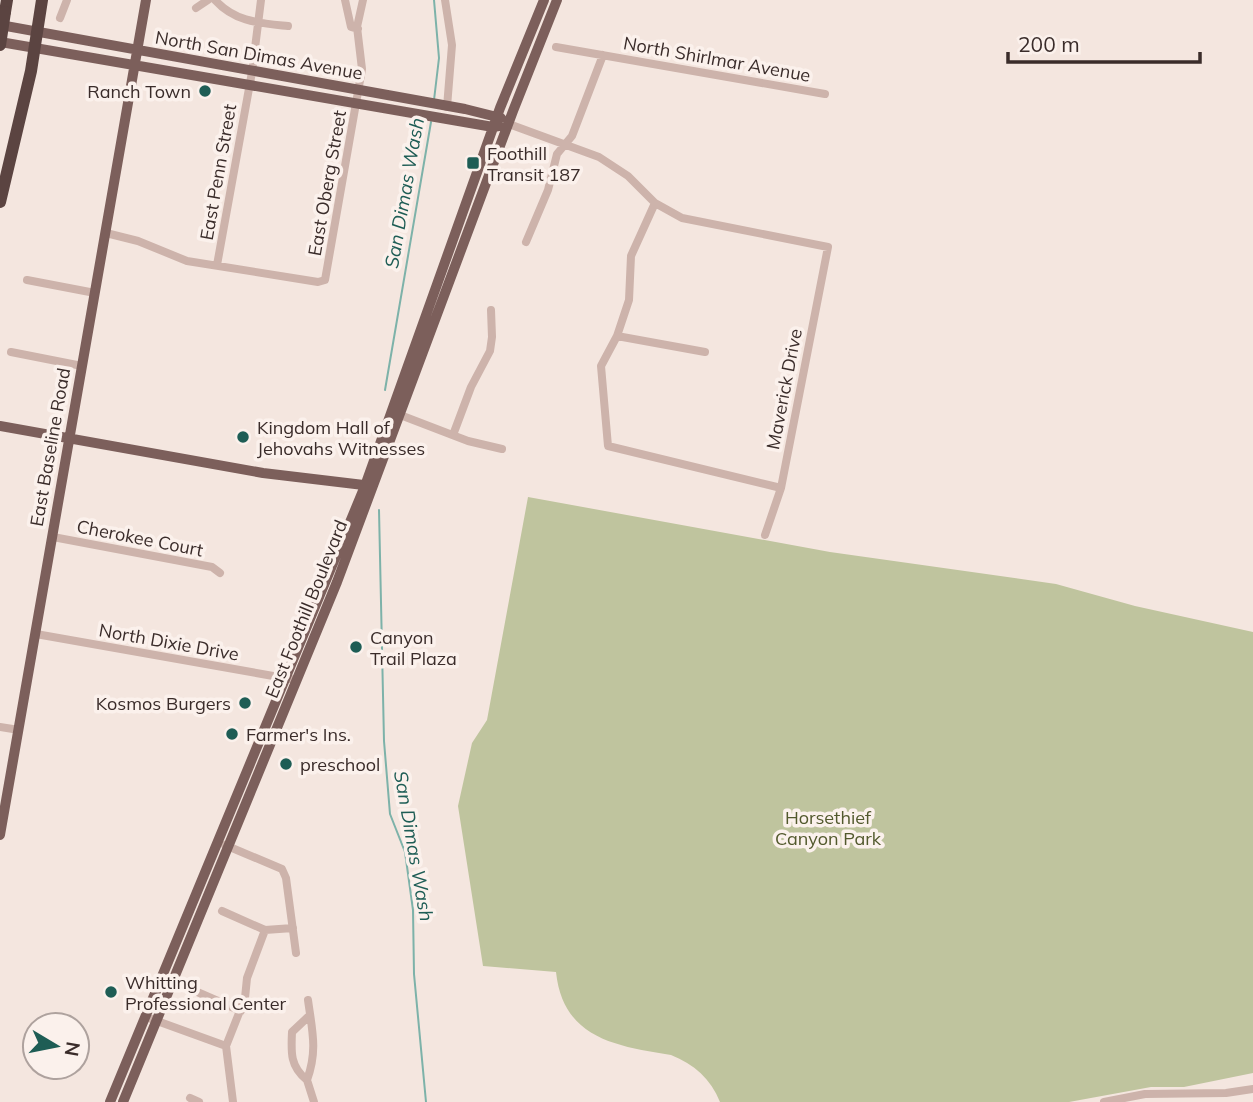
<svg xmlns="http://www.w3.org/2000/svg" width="1253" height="1102" font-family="Mulish,sans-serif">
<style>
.green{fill:#bfc49e}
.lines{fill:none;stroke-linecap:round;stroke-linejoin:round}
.stream{stroke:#7db2a9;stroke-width:2}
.minor{stroke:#cdb3ab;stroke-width:8}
.major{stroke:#7c5f5b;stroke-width:10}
.highway{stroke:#5b4441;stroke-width:12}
.highway-bridge{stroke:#5b4441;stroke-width:12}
.poi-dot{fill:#1e5d55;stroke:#fbf1ec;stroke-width:2.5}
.labels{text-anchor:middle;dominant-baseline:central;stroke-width:7;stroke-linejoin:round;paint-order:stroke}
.street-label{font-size:18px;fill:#3a2c2a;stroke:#fbf1ec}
.poi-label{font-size:18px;fill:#3a2c2a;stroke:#fbf1ec;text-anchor:start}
.park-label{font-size:18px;fill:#52592d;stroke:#fbf1ec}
.water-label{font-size:19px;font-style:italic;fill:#1e5d55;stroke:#fbf1ec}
</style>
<rect width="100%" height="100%" fill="#f4e6df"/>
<path class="green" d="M528,497L830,552L1056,584L1135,606L1253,632V1073L1184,1087H1151L1069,1102H720C711,1079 694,1064 671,1055C615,1046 563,1038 556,972L483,966L458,806L472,743L487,720Z"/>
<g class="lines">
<path class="stream" d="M434,100L439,58L434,0
M385,390L431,122
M379,510L384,741L390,814L405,852L413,910L414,974L426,1102"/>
<path class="minor" d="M215,0C235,22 259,23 288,26
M345,0L351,27L358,29
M445,0L452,45L447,107
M196,8L208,0
M60,18L67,0
M556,47L825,94
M509,124L599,157L628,176L655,203L682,218L828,247L781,488L765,535
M655,203L631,256L629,300L617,336L601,366L608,446L781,488
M106,233L138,241L187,261L318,282L325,280L362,69L357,27L363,0
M526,242L548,190L557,154L572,136L603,55
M217,265L252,72L261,0
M27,280L95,293
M617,336L705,352
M11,352L82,366
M395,413L468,441L502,449
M453,435L471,387L490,351L492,337L491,310
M53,537L212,567L220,573
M36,634L296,680
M0,727L19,730
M225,845L282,869L286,878L296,953
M222,911L265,930L293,928
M195,991L241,1011
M308,1000C312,1030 318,1050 307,1080L314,1102
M146,1017L226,1046
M307,1080C290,1067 291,1052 292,1032L310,1015
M190,1098L199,1102
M233,1102L226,1046L245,998L247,978L265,930
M1104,1102L1145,1094L1226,1093L1253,1089"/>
<path class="major" d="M0,25L465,109L501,118
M0,42L493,127L499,126
M0,426L263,473L372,486
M0,835L146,0
M110,1102L365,486L500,108L544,0
M123,1102L337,582L513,111L557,0"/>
<path class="highway" d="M5,12L7,0
M0,202L31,71L42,0"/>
<path class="highway-bridge" d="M0,45L5,12"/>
</g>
<g class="poi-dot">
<circle cx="205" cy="91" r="7"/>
<rect x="466" y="156" width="14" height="14" rx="3.5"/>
<circle cx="243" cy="437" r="7"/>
<circle cx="356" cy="647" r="7"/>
<circle cx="245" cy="703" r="7"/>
<circle cx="232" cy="734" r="7"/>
<circle cx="286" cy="764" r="7"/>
<circle cx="111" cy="992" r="7"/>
</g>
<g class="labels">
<g class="street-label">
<text transform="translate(259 55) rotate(10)">North San Dimas Avenue</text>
<text transform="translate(717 59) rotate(10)">North Shirlmar Avenue</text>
<text transform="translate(218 172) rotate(-80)">East Penn Street</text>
<text transform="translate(327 183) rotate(-80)">East Oberg Street</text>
<text transform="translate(784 389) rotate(-79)">Maverick Drive</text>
<text transform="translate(50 447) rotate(-80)">East Baseline Road</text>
<text transform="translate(140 538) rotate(11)">Cherokee Court</text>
<text transform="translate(306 609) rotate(-68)">East Foothill Boulevard</text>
<text transform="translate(169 642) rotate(10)">North Dixie Drive</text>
</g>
<g class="poi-label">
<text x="191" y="91" text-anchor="end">Ranch Town</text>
<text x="487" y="153">Foothill<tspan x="487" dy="21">Transit 187</tspan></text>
<text x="257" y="427">Kingdom Hall of<tspan x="257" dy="21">Jehovahs Witnesses</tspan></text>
<text x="370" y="637">Canyon<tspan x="370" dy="21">Trail Plaza</tspan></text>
<text x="231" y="703" text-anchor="end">Kosmos Burgers</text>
<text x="246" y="734">Farmer's Ins.</text>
<text x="300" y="764">preschool</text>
<text x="125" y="982">Whitting<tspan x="125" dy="21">Professional Center</tspan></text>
</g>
<g class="park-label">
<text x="828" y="817">Horsethief<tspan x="828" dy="21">Canyon Park</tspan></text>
</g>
<g class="water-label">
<text transform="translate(404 193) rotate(-80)">San Dimas Wash</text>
<text transform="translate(414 846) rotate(80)">San Dimas Wash</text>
</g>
</g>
<g transform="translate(56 1046) rotate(100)"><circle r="33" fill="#fbf1ec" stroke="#aea29e" stroke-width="2"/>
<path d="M0-5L12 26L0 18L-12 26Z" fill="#1e5d55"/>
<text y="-10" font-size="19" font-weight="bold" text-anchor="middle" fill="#3a2c2a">N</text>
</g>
<path d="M1008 52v10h192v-10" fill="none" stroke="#3a2c2a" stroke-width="3.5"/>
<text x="1018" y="52" font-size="21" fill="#3a2c2a" stroke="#fbf1ec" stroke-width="5" paint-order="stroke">200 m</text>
</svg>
